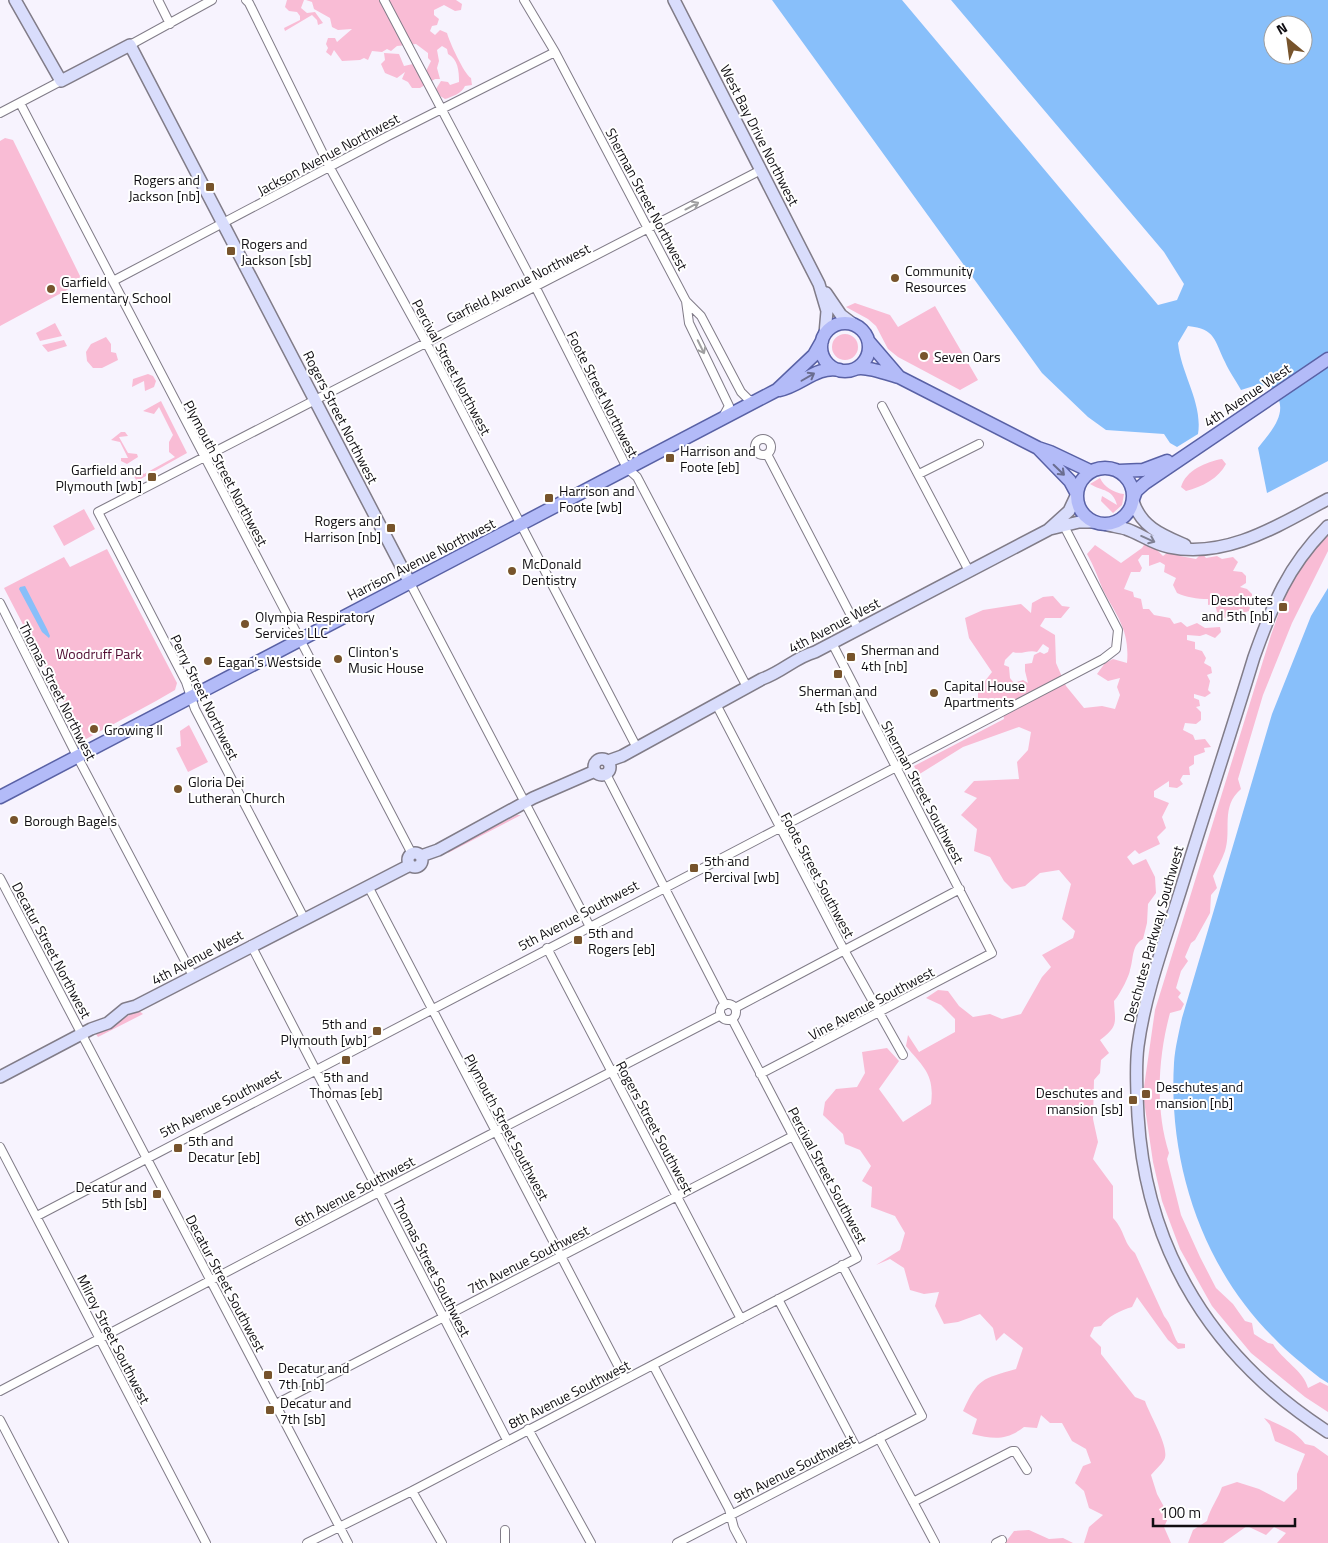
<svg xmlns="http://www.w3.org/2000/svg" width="1328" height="1543" font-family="'Titillium Web',sans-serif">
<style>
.green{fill:#f9bcd5;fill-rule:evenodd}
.water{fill:#88bffa;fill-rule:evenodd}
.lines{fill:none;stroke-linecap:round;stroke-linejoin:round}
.street-casing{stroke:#817c88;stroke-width:10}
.secondary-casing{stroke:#817c88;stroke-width:14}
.primary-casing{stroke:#5961a5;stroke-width:15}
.street{stroke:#fff;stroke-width:8}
.secondary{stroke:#d9ddfc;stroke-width:11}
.primary{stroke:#b3bbf8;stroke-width:12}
.oneway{stroke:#9f9fa0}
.oneway2{stroke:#6a6d90}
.oneway3{stroke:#7f8093}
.poi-dot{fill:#77542c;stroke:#fff;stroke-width:2}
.labels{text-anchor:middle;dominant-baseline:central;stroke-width:4;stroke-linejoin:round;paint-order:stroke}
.street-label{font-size:14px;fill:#100e12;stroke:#fff}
.poi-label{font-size:14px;fill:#100e12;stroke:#fff;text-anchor:start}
.park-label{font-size:14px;fill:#4f0a30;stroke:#fff}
</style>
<rect width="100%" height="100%" fill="#f7f3fe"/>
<path class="green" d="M287,0H304L301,8L307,13L315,12L323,23L318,25L317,20L312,15L285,31L284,28L300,20V16L297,12L289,11L285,7Z
M306,0H456L462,4L461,10L455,11L444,5L434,10V15L439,19L437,25L432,26L430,31L435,35L440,30L447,33C449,41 464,74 471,78L472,85L465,86C462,93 452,97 445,99L440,96L436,89L441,81L448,82L450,85L459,82C459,71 458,59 448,54L447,49L442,46L437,50L439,61L437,68L440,79H435L420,88H412L408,82L402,79L405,72L397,78L385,73L381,64L385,60L384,53L399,54L404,66L413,64L417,70L426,71L431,61L428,58V53L416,44L397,46L391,51L387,49L382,52L372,51L368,60L364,58L360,60L342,61L334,50L331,56L326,52L328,48L326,44L328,38H335L337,42L352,29L338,30L332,27L330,18L314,9L312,2Z
M5,138L13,140L80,276L78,284L0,326V141Z
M855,303L890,315L898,327L935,306L978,380L960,390L898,357L888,349L876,326L868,319L846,307Z
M55,323L62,336L40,341L36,333Z
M832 347a13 13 0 1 1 26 0a13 13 0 1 1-26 0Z
M106,337L111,344V352L116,353L118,360L102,368H93L87,361L86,352L91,344Z
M64,340L67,346L48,352L42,345Z
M148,374L153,376L156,381L154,387L145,391L144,381L132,387L133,379Z
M161,401L187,453L137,481L133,475L136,469L144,474L175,457L169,452V442L173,435L159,407L154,414L143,411Z
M121,432H125L128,436L119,437L128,453L137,454L138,457L127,464L121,461V458H128L120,442L111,440Z
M1222,459L1226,464C1219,478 1202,487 1186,491L1181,487C1186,470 1206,462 1222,459Z
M1100,478C1104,487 1114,493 1124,494L1122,505L1113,513L1101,501L1102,496L1117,505C1112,488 1103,492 1090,484Z
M84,509L95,529L64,546L53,526Z
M1328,532V551L1292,623L1263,695L1238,779L1241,789C1220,807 1232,830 1225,851C1222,860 1217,868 1213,876L1217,888L1211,895L1210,913L1195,940L1191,943L1185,957L1188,961L1181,971L1176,988L1181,993L1178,997L1184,1004L1181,1010L1170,1013C1158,1057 1155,1110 1169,1153L1167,1159L1181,1215L1200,1257L1216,1288L1233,1304L1245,1321L1252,1323L1254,1334L1268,1343L1273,1344C1282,1360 1304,1371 1308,1388L1320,1382L1328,1386V1412L1305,1397L1251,1353L1212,1306L1180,1249L1162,1201L1153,1162L1143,1094L1155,1010L1271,635L1289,585L1305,560Z
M1146,542L1155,544L1158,551L1163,556L1171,550L1176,551L1180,556L1196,559L1202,553L1206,558L1217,556L1222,559L1233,557L1238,562L1233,571L1242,572L1246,576V583L1240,587L1247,589L1252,594V600L1245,605L1250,607L1249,611L1226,618L1218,616L1215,604L1208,605V599C1197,599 1186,597 1177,593L1173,585L1176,578L1164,572L1165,565L1160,562L1149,566V555H1142L1138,560L1142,568L1140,572H1131L1124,589L1133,592L1134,597L1141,599L1143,609H1149L1154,615L1170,618L1174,624L1181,622L1187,627L1197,623L1205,628L1220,627L1221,632L1215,638L1206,634L1200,636L1187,635V640L1195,642V649L1202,651L1206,658L1204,663L1211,667L1212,673L1207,675L1210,681L1208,690L1211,693L1205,697L1194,694V698L1199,700L1200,706L1196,707L1201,712V720L1196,724L1185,723L1183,730L1193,735L1195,740L1205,739L1211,747L1204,748L1205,752L1194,756V764L1189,767L1190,775H1183L1180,780L1183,784L1177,788L1169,787V781L1154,791V797L1169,803L1162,817L1166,828L1157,837L1160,844L1139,854L1135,850L1127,857L1133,865L1146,859L1155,877L1156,893L1148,904L1147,923L1143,939C1131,946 1134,958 1130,970C1129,977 1119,996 1114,1001C1115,1022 1119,1026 1100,1040L1109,1053L1101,1060L1100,1073L1094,1080L1093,1119L1098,1142L1093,1159L1113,1186V1218C1126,1232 1122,1241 1135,1253L1164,1316C1172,1325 1172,1334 1178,1343L1185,1344V1348L1178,1349L1168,1340L1137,1297L1132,1307C1121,1310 1107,1317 1101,1326L1094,1327L1090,1336L1101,1347V1354L1135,1397L1145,1401C1149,1414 1171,1449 1164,1460C1161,1465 1155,1470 1151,1475L1157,1494L1169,1516L1164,1527L1171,1543H1084L1089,1527L1103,1515L1089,1508L1084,1491L1075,1483L1083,1466L1091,1463L1086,1449L1072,1441L1062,1423H1050L1041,1415L1037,1428L1024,1427C1006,1441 993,1439 972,1434L977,1419L963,1411C978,1378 982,1379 1016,1369L1023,1348L1004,1333L996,1341L993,1328L980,1314L958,1322L944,1324L935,1306L939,1292L924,1294L910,1290L904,1268L890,1259L876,1265L900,1250L905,1233L895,1216L871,1207L872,1187L862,1181L871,1166L860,1150L845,1144L843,1134L823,1115L825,1102L836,1089L857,1087L865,1073L862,1052L887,1048L899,1061L879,1089L903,1122L931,1104C935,1074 923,1067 906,1046L908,1035L919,1052L955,1032V1019L941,1005L926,998L938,990L948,991L959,1006L973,1017L990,1014L1002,1019L1021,1014L1042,977L1051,967L1042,955L1073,938L1075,931L1062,919L1071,884L1059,870L1040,873L1025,886L1012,889L1004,881L990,857L974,851L977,829L961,815L977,798L964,792L974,781L1019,779L1017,762L1028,750L1031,732L1019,727L963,747L918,775L914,766L1004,719L1001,699L978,698V690L992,672L969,638L965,618L983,610L1021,604L1031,613L1032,603L1043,597L1053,596L1062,606L1070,607L1061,618H1045L1040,626L1055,635L1056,663L1066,686L1084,708L1102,706L1115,709L1120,695L1117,687L1120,678L1108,681L1097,674L1105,663L1113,659L1127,663C1130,631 1117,616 1103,590C1098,578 1094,566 1087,554L1095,545L1121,563L1142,548ZM1043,644L1049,648L1048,652L1044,654L1040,652L1034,655L1032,663L1025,664V671L1028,683L1023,680L1014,683L1010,678L1009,667L1004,665L1005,660L1013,652C1022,655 1029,649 1037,652Z
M107,549L177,683L175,690L156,701L86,739L81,736L4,588L64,557L70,567Z
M189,725L208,762L188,772L176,748L181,746L180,731Z
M517,815H521L448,853L449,850Z
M138,1010L143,1014L98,1037L96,1034Z
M1264,1418C1279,1424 1296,1431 1305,1444L1314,1446L1328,1456V1543H1277L1286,1533L1274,1527L1266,1535L1247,1526L1223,1543H1188L1193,1530L1207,1521C1210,1508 1218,1499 1222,1487L1237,1482L1259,1489L1284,1502L1297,1489V1474L1305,1454L1275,1441L1270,1425Z
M1029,1530L1049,1539L1063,1538L1073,1543H1005L1014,1531Z"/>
<path class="water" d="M772,0H902L1158,305L1177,300L1184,284L1164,252L951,0H1328V461L1267,493L1258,448C1274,428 1292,409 1270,386L1257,385L1241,390C1236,381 1229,371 1225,362C1214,340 1216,329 1188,326L1178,343C1181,374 1203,403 1198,434L1177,447L1170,443L1164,434L1106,430L1088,417L1042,373ZM1273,25H1303V55H1273Z
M25,586L47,629L50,636L49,638L42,632L19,589L20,587Z
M1328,588V1383L1320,1378C1304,1365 1288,1353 1274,1338C1202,1267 1168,1163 1174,1063C1175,1048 1179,1032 1182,1018L1272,714L1311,616Z"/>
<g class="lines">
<g class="street-casing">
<path id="street" d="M158,0L170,24
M246,0L249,3L330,168L427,344L636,746
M384,0L538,292L627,468L637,477L747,687
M524,0L555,52L686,301L701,316L741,392L749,400L755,401
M130,45L212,0
M20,103L412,854
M0,113L61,81
M113,281L388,136L555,52
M686,301L689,323L729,406L724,415
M882,406L969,571
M755 447a8 8 0 1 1 16 0a8 8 0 1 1-16 0Z
M767,454L858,629
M919,474L979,444
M410,583L589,925
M0,603L77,756L193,976
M716,704L844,950L903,1055
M606,774L725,1005
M0,878L348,1543
M368,886L625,1379
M304,918L195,709L186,682L98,512L761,170
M251,945L507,1440
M547,948L741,1319
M720 1012a8 8 0 1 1 16 0a8 8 0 1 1-16 0Z
M735,1008L960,889
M760,1074L992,953L832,643
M0,1147L206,1543
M37,1216L1103,659L1116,649L1118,630L1064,526
M778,1299L857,1449
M653,1365L729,1509L734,1528L742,1543
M0,1391L379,1192L721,1015
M276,1404L793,1136
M0,1420L64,1543
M528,1429L591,1543
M879,1438L935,1543
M412,1491L442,1543
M913,1502L1012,1451H1015L1027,1470
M307,1543L412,1491L857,1258L732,1019
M505,1543V1530
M677,1543L922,1416L842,1265
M996,1543L1002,1540"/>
</g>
<g class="secondary-casing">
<path id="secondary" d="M15,0L61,81L130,45L410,583
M674,0L819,284L827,311L825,334
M826,293L841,315L853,324
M1133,501C1141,527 1162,535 1185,545
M1104,524C1111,526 1119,527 1126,529C1141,534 1153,544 1169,547C1227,559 1279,525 1328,499
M1328,526C1287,567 1273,604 1254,657C1230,736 1204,814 1180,892C1164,943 1145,994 1138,1046C1135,1069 1137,1093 1138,1116C1146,1252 1214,1359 1328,1432
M1050,529L1079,522H1095
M594 767a8 8 0 1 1 16 0a8 8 0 1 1-16 0Z
M608,761L622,756L762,679C782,672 796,657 815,652L1048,530L1069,511L1076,496
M408 860a7 7 0 1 1 14 0a7 7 0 1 1-14 0Z
M421,856L438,850L533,798L595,771
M0,1077L91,1029L108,1023L125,1009L136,1006L410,865"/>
</g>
<g class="primary-casing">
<path id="primary" d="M821 347a24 24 0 1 1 48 0a24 24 0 1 1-48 0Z
M869,342L899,377
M855,369C864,365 888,374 899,377L1038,448L1050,452L1090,471
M779,390C801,386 816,365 840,370
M1038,448L1070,481L1077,494
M1077 496a28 28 0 1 1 56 0a28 28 0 1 1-56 0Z
M1119,471L1143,470L1167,461
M1133,499L1136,491L1145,483L1328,359
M0,797L777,390L814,355L822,341"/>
</g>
<use href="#street" class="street"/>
<use href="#secondary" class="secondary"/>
<use href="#primary" class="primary"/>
</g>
<defs><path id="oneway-shaft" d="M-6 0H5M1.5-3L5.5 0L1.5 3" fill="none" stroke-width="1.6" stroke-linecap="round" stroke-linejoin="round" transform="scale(1.25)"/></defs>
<g class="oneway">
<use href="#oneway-shaft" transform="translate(692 206) rotate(-28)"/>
<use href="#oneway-shaft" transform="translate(701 347) rotate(64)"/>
</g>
<g class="oneway2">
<use href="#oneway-shaft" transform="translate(808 377) rotate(-30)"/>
<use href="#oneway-shaft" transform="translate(1059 470) rotate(44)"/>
</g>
<use class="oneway3" href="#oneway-shaft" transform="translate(1148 539) rotate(24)"/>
<g class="poi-dot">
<rect x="205" y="182" width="10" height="10" rx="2.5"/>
<rect x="226" y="246" width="10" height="10" rx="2.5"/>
<circle cx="895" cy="278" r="5"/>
<circle cx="51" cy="289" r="5"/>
<circle cx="924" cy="356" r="5"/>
<rect x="665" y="453" width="10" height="10" rx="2.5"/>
<rect x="147" y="472" width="10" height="10" rx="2.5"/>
<rect x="544" y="493" width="10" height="10" rx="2.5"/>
<rect x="386" y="523" width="10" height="10" rx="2.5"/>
<circle cx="512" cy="571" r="5"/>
<rect x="1278" y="602" width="10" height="10" rx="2.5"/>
<circle cx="245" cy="624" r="5"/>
<rect x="846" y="652" width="10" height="10" rx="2.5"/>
<circle cx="338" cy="659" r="5"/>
<circle cx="208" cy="661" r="5"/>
<rect x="833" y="669" width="10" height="10" rx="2.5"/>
<circle cx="934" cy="693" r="5"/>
<circle cx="94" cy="729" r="5"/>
<circle cx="178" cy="789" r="5"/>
<circle cx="14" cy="820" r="5"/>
<rect x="689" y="863" width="10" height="10" rx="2.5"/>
<rect x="573" y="935" width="10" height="10" rx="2.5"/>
<rect x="372" y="1026" width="10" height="10" rx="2.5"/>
<rect x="341" y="1055" width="10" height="10" rx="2.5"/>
<rect x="1141" y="1089" width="10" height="10" rx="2.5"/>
<rect x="1128" y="1095" width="10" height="10" rx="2.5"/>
<rect x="173" y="1143" width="10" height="10" rx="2.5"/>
<rect x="152" y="1189" width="10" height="10" rx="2.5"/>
<rect x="263" y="1370" width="10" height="10" rx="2.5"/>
<rect x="265" y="1405" width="10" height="10" rx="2.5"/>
</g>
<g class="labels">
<g class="street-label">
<text transform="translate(760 135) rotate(63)">West Bay Drive Northwest</text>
<text transform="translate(328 154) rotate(-28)">Jackson Avenue Northwest</text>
<text transform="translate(647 199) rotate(62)">Sherman Street Northwest</text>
<text transform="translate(518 283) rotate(-27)">Garfield Avenue Northwest</text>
<text transform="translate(452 367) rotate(62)">Percival Street Northwest</text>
<text transform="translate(603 394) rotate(63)">Foote Street Northwest</text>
<text transform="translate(1247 395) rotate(-34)">4th Avenue West</text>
<text transform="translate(341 417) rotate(63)">Rogers Street Northwest</text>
<text transform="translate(226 473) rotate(62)">Plymouth Street Northwest</text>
<text transform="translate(421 559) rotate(-27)">Harrison Avenue Northwest</text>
<text transform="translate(834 625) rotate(-28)">4th Avenue West</text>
<text transform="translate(58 691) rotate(63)">Thomas Street Northwest</text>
<text transform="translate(205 697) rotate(64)">Perry Street Northwest</text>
<text transform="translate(923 792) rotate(62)">Sherman Street Southwest</text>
<text transform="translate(818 875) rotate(62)">Foote Street Southwest</text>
<text transform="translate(578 915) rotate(-28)">5th Avenue Southwest</text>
<text transform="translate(1153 934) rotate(-74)">Deschutes Parkway Southwest</text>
<text transform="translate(52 950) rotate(62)">Decatur Street Northwest</text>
<text transform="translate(197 957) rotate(-28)">4th Avenue West</text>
<text transform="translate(871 1003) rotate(-28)">Vine Avenue Southwest</text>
<text transform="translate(220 1103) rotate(-27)">5th Avenue Southwest</text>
<text transform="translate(507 1127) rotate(62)">Plymouth Street Southwest</text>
<text transform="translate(655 1127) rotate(62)">Rogers Street Southwest</text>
<text transform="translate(828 1175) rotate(62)">Percival Street Southwest</text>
<text transform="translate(354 1191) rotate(-28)">6th Avenue Southwest</text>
<text transform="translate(528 1259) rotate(-27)">7th Avenue Southwest</text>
<text transform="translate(432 1267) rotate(63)">Thomas Street Southwest</text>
<text transform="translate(226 1283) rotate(62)">Decatur Street Southwest</text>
<text transform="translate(114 1339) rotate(63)">Milroy Street Southwest</text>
<text transform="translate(569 1394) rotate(-27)">8th Avenue Southwest</text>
<text transform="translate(794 1468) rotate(-27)">9th Avenue Southwest</text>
</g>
<g class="poi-label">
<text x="200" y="179" text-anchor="end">Rogers and<tspan x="200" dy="16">Jackson [nb]</tspan></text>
<text x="241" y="243">Rogers and<tspan x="241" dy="16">Jackson [sb]</tspan></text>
<text x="905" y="270">Community<tspan x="905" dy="16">Resources</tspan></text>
<text x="61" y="281">Garfield<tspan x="61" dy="16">Elementary School</tspan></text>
<text x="934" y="356">Seven Oars</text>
<text x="680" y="450">Harrison and<tspan x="680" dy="16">Foote [eb]</tspan></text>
<text x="142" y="469" text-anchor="end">Garfield and<tspan x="142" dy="16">Plymouth [wb]</tspan></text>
<text x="559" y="490">Harrison and<tspan x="559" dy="16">Foote [wb]</tspan></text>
<text x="381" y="520" text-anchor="end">Rogers and<tspan x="381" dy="16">Harrison [nb]</tspan></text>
<text x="522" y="563">McDonald<tspan x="522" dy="16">Dentistry</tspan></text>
<text x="1273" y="599" text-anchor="end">Deschutes<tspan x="1273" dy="16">and 5th [nb]</tspan></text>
<text x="255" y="616">Olympia Respiratory<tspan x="255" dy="16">Services LLC</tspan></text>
<text x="861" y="649">Sherman and<tspan x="861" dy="16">4th [nb]</tspan></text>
<text x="348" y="651">Clinton's<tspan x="348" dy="16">Music House</tspan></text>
<text x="218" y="661">Eagan's Westside</text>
<text x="944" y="685">Capital House<tspan x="944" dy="16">Apartments</tspan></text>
<text x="838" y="690" text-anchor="middle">Sherman and<tspan x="838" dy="16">4th [sb]</tspan></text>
<text x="104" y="729">Growing II</text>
<text x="188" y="781">Gloria Dei<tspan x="188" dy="16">Lutheran Church</tspan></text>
<text x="24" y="820">Borough Bagels</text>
<text x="704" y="860">5th and<tspan x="704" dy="16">Percival [wb]</tspan></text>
<text x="588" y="932">5th and<tspan x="588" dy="16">Rogers [eb]</tspan></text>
<text x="367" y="1023" text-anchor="end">5th and<tspan x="367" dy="16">Plymouth [wb]</tspan></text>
<text x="346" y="1076" text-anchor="middle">5th and<tspan x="346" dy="16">Thomas [eb]</tspan></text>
<text x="1156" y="1086">Deschutes and<tspan x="1156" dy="16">mansion [nb]</tspan></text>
<text x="1123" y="1092" text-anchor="end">Deschutes and<tspan x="1123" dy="16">mansion [sb]</tspan></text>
<text x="188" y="1140">5th and<tspan x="188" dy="16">Decatur [eb]</tspan></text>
<text x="147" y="1186" text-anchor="end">Decatur and<tspan x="147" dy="16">5th [sb]</tspan></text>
<text x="278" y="1367">Decatur and<tspan x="278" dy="16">7th [nb]</tspan></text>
<text x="280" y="1402">Decatur and<tspan x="280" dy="16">7th [sb]</tspan></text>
</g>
<g class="park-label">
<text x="99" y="653">Woodruff Park</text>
</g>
</g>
<g transform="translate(1288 40) rotate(331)"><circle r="24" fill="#ffffff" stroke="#9f9fa0"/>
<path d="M0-4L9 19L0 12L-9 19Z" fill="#77542c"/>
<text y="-8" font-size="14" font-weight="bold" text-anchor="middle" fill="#100e12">N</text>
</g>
<path d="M1153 1518v8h142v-8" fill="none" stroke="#100e12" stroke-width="2.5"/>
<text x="1160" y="1518" font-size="15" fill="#100e12" stroke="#ffffff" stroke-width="4" paint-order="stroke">100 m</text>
</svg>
